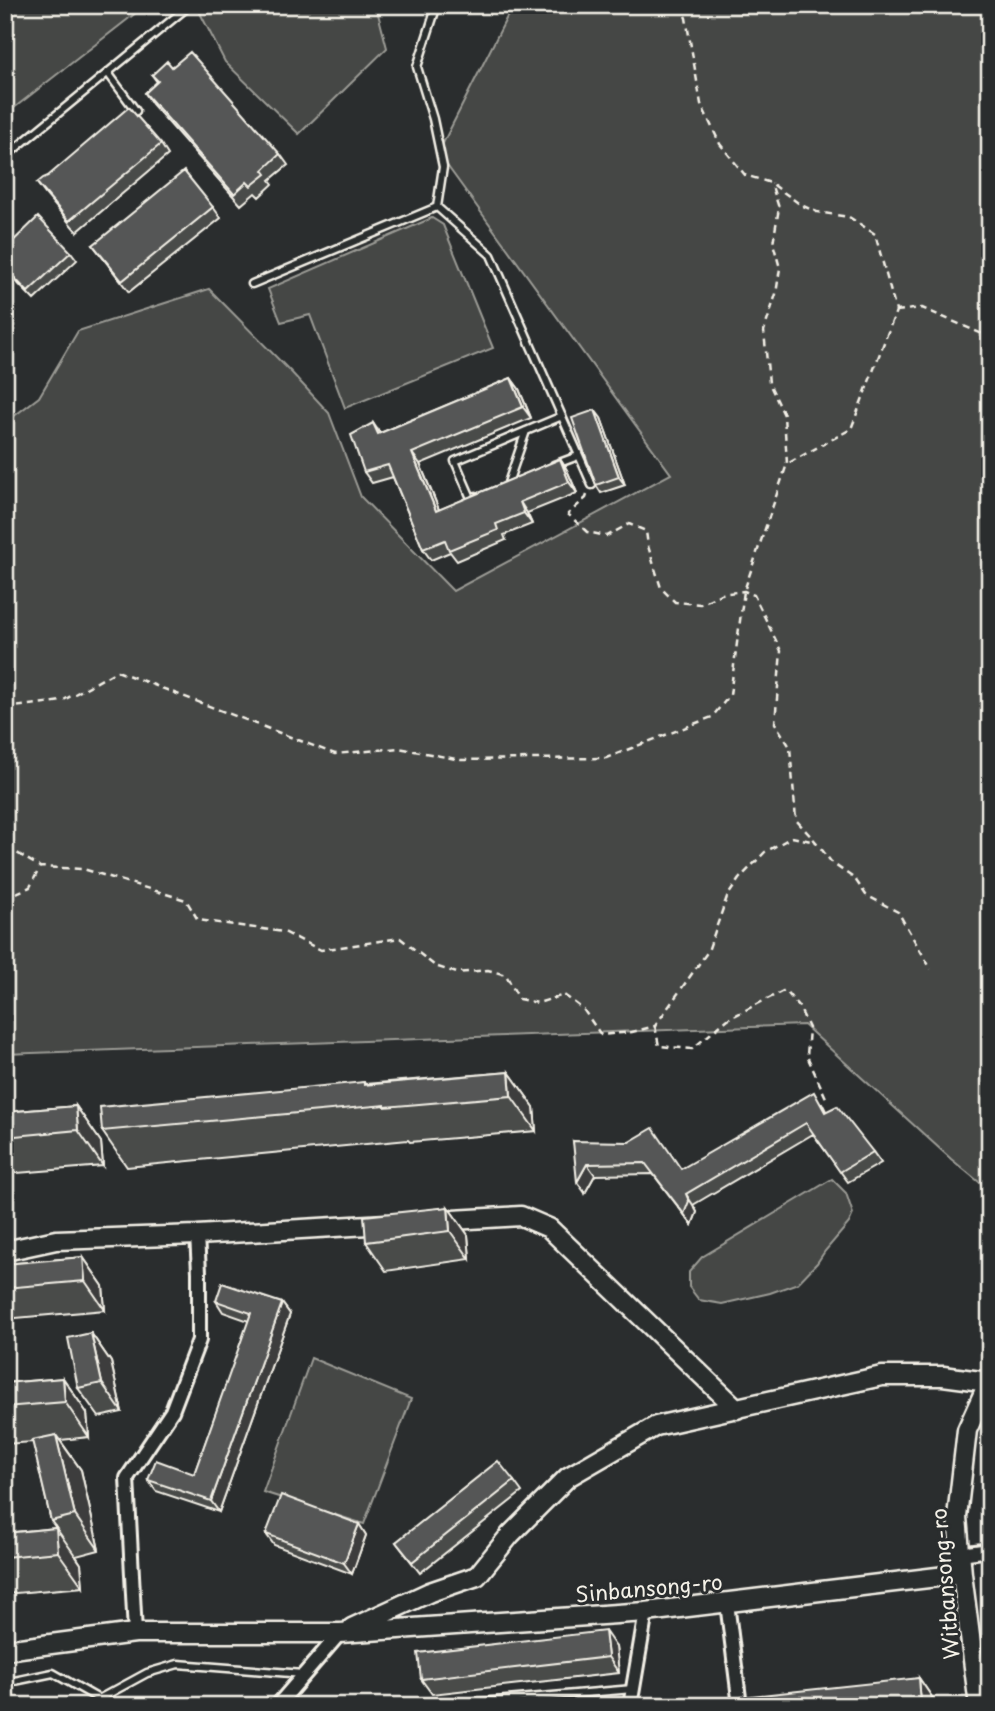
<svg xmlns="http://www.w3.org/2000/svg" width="995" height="1711" font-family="'Playpen Sans',sans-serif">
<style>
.green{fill:#444645;stroke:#9c9c96;stroke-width:2}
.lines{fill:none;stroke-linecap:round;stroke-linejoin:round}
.lane-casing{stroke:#f4f1e8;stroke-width:11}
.street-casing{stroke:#f4f1e8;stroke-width:18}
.secondary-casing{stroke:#f4f1e8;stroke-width:23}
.path{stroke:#f4f1e8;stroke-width:2.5;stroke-dasharray:7 5;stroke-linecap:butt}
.lane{stroke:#2a2d2e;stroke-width:6}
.street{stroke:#2a2d2e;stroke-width:12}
.secondary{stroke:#2a2d2e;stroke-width:18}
.wall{fill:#494b4a;stroke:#f4f1e8;stroke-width:2}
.shaded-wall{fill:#3c3d3c;stroke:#f4f1e8;stroke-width:2}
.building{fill:#555756;stroke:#f4f1e8;stroke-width:2}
.labels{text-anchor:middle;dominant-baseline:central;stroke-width:6;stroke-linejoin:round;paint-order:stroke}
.street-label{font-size:21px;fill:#f4f1e8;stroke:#2a2d2e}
</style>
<rect width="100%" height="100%" fill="#2a2d2e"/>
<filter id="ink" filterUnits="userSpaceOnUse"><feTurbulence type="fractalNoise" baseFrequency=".0143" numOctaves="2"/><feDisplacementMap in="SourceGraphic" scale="14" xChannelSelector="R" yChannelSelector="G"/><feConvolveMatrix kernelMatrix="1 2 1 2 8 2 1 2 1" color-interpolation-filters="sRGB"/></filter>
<g filter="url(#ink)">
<path class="green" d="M5,5H146L5,115Z
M205,5H380L377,10L387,48L299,134L225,62L199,11Z
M513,5H990V1191L951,1159L804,1025L5,1054V423L39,397L78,331L209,289L292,373L329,413L361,497L453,591L671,474L438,153Z
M432,218L443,225L493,348L345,408L310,315L281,322L268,289Z
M832,1179L846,1193L853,1214L849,1223L825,1251L817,1263L798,1283L770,1293L722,1304L699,1300L689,1287V1272L702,1257Z
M311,1358L411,1399L364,1524L263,1492Z"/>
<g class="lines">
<g class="lane-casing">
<path id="lane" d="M437,5L417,67L433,119L443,167L437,207L491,255L592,485
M108,73L136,111L128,118
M5,157L190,5
M252,284L437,207
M554,465L578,456
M508,483L526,431
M476,496L471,498L455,461L562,416
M5,1683L53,1673L99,1699L147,1673L178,1664L303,1674
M437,1706L633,1689"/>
</g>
<g class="street-casing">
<path id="street" d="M960,1554L990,1550
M727,1603L740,1706
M135,1633L127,1478L172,1411L199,1340V1272L197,1235
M277,1706L340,1633
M630,1706L646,1612"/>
</g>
<g class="secondary-casing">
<path id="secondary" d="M435,1221L521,1216L549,1228L737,1409
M5,1251L56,1240L197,1235L386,1224
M352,1628L430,1592L477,1576L510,1535L568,1477L656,1426L882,1376H943L988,1382
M5,1650L135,1633H340L646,1612L962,1574
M979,1706L962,1574L957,1517L967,1430L990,1379"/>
</g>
<path class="path" d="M680,5L686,18L701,104L720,144L745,175L771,183L801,205L817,212L849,217L875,234L896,311L851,429L787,464
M896,311L922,308L987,336H990
M587,495L586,498L568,514L587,532L607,536L629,524L646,531L648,546L661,588L675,602L700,604L721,594L744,591L754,595L781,651L775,723L790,747L796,820L816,842L832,863L855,879L866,895L898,912L931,969
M5,708L62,701L117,671L335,754L399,748L461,760L606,758L712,717L730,695L744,591L787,464L784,415L769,383L764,331L776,294L780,268L773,243L779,208L771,183
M5,834L12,850L40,867L83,869L186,900L198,920L284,932L321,950L400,938L435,966L457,973L488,970L506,975L519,999L538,1003L564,995L583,1009L601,1035L632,1032L655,1026L708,951L727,897L739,879L765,852L792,837L816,842
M5,898L30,887L40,867
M655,1026L659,1046L692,1049L728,1019L785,990L799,1007L809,1028L807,1056L827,1100"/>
<use href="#lane" class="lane"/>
<use href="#street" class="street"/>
<use href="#secondary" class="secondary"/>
</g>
<path class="wall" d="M172,67L280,154L288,165L270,180L273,184L259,197L255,193L241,205L152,104L145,93L157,82L152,75Z
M161,144L168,155L77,232L45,194L37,183Z
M213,207L221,218L129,292L93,245Z
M5,249L71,252L77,260L34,300L5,270Z
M511,378L519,389L531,418L420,464L439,510L560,459L567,470L577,493L527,513L532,524L504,535L506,540L457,561L450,552L431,560L423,549L393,477L372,483L364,472L373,423L380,433Z
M601,418L625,485L601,493L596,485Z
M509,1072L534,1107L536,1131L410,1142L408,1140L127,1167L102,1131L364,1082L365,1084Z
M822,1103L826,1111L873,1152L881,1163L848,1182L813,1134L693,1205L697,1212L692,1225L653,1174L595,1175L585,1193L573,1141L681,1169Z
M76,1106L101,1142L103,1166L5,1174V1112Z
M448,1207L468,1235L470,1259L386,1271L366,1242Z
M83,1257L103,1286L105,1310L5,1319V1264Z
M216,1301L282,1303L290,1314L219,1512L156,1491L148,1480L194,1474L249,1321L223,1312Z
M91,1333L111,1362L122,1412L99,1417L78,1388Z
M63,1378L87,1413L89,1437L60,1440L81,1470L99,1550L76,1556L81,1564L83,1587L5,1594V1533L56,1528L51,1521L33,1442L5,1444V1383Z
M514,1481L522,1492L420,1573L396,1542Z
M359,1524L366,1535L352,1574L274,1545L266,1534Z
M616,1647L619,1673L432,1694L421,1679Z
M919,1678L938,1706H743Z"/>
<path class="shaded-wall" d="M511,378L519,389L531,418L523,407Z
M595,410L601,418L625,485L619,477Z
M412,453L420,464L444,522L436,511Z
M560,459L567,470L577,493L569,482Z
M520,502L527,513L532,524L524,513Z
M509,1072L534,1107L536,1131L511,1096Z
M76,1106L101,1142L103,1166L78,1130Z
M587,1164L595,1175L585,1193L577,1182Z
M686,1194L693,1205L697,1212L692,1225L684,1214Z
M448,1207L468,1235L470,1259L450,1231Z
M83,1257L103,1286L105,1310L85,1281Z
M282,1303L290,1314L219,1512L211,1501Z
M91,1333L111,1362L122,1412L102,1383Z
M63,1378L87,1413L89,1437L65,1402Z
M56,1435L81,1470L99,1550L75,1515Z
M359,1524L366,1535L352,1574L344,1563Z
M56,1528L81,1564L83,1587L58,1552Z
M605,1631L616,1647L619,1673L608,1657Z
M919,1678L938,1706H923L921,1703Z"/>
<path class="building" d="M190,52L280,154L263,170L266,174L251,186L247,182L234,194L145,93L158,81L152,75L167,61L172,67Z
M129,107L161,144L69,221L37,183L43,178L48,176Z
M184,171L213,207L122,281L93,245Z
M38,217L71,252L28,292L5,268V249Z
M511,378L523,407L412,453L436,511L560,459L569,482L520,502L524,513L496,524L498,530L449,550L445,540L423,549L388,465L364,472L351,435L373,423L378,434Z
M595,410L619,477L596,485L572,418Z
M509,1072L511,1096L385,1107V1105L102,1131L100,1107L364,1082V1085Z
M814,1092L825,1112L837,1106L873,1152L840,1172L806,1123L686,1194L689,1201L684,1214L645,1163L587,1164L577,1182L573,1141L629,1142L653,1128L681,1169Z
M76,1106L78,1130L5,1137V1112Z
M448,1207L450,1231L366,1242L364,1216Z
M83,1257L85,1281L5,1288V1264Z
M222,1283L282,1303L211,1501L148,1480L156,1460L194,1474L251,1313L216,1301Z
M91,1333L102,1383L78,1388L68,1338Z
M63,1378L65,1402L5,1407V1383Z
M56,1435L75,1515L51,1521L32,1440Z
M498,1461L514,1481L412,1562L396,1542Z
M281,1495L359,1524L344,1563L266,1534Z
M56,1528L58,1552L5,1557V1533Z
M605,1631L608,1657L421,1679L418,1653Z
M919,1678L921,1703L900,1706H743L742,1697Z"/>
</g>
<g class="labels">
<g class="street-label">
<text transform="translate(944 1584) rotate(-95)">Witbansong-ro</text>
<text transform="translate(649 1587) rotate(-5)">Sinbansong-ro</text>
</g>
</g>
<rect width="995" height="1711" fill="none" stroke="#2a2d2e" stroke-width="28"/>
<rect x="14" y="14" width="967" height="1683" fill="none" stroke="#f4f1e8" stroke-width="2.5" filter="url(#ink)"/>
</svg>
